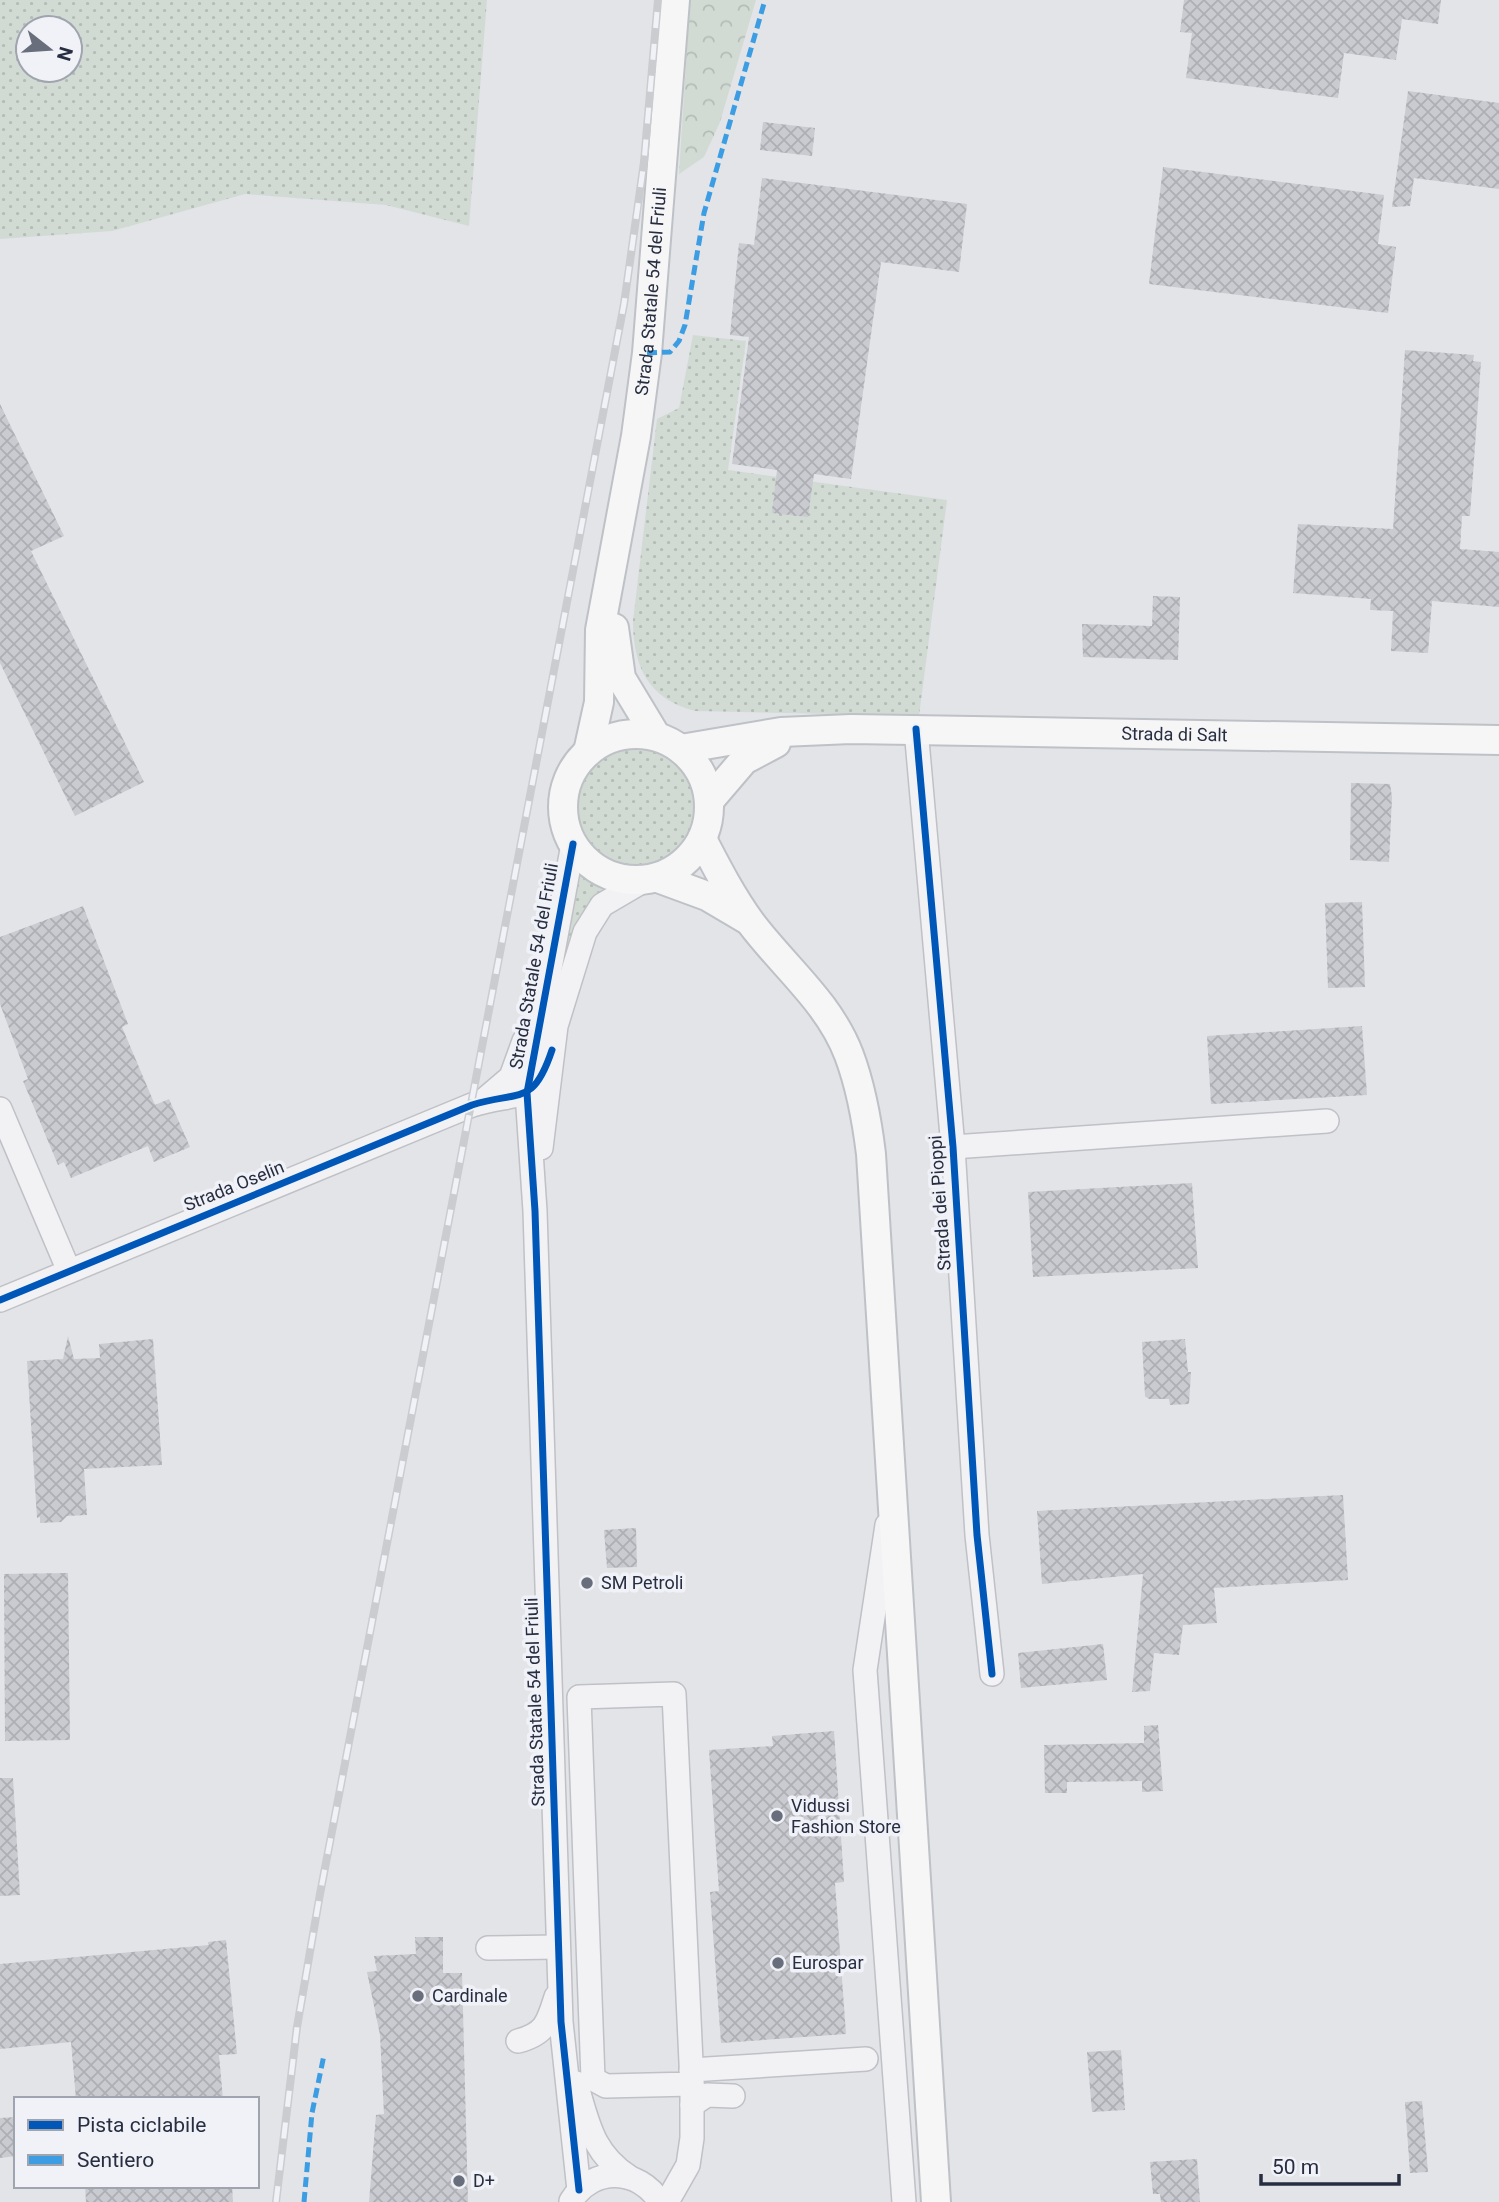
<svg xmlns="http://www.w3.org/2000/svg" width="1499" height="2202" viewBox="0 0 1499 2202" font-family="Roboto,sans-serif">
<defs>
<pattern id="grass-dots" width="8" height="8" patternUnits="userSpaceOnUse" patternTransform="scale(1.75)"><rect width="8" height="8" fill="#d1dbd3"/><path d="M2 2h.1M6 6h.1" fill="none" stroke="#b3bcb6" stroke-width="1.8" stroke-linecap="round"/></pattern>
<pattern id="forest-crowns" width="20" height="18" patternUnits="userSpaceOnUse" patternTransform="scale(1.75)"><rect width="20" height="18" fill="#d1dbd3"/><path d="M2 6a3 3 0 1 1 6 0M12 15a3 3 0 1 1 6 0" fill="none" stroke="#b3bcb6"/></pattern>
<pattern id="building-cross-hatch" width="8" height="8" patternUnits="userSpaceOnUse" patternTransform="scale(1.75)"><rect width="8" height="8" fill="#c9cbd0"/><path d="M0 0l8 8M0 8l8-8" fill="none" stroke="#adafb4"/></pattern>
</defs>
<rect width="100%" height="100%" fill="#e2e4e8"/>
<!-- grass -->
<g fill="url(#grass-dots)" fill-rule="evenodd">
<path d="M0 0H487L469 226 386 205 245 194 112 231 0 239ZM28 28H70V70H28Z"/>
<path d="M693 335 746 341 728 470 947 500 919 716 695 711C648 699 633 666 633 621L657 419 679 408Z"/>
<circle cx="637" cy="807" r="62"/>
<path d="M576 870 605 888C571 921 563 973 549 1017Z"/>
</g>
<!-- forest -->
<path fill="url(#forest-crowns)" d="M690 0H756L720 122 704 157 679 174Z"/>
<!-- building -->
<g fill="url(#building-cross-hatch)">
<path d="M1184 0H1441L1438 24 1402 19 1396 60 1344 53 1338 98 1186 78 1192 33 1180 32Z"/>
<path d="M1408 91 1499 103V189L1414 178 1410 206 1392 207Z"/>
<path d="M763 122 815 128 812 156 760 150Z"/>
<path d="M1163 167 1384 195 1378 244 1396 247 1388 313 1149 284Z"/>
<path d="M762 178 967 204 959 272 881 262 851 479 814 474 808 517 772 513 777 470 732 464 749 337 730 335 739 243 754 245Z"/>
<path d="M1405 350 1474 355 1473 361 1481 362 1470 516H1462L1460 549 1499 552V607L1432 601 1428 653 1391 651 1393 611 1370 610 1371 599 1293 593 1298 524 1393 529Z"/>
<path d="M0 404 64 536 31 551 144 782 75 816 0 663Z"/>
<path d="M1153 596 1180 597 1178 660 1083 657 1082 624 1152 626Z"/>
<path d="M1351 783 1390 784 1392 797 1389 862 1350 860Z"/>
<path d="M1362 902 1365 987 1328 988 1325 903Z"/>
<path d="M83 906 128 1024 122 1027 155 1105 169 1099 190 1147 154 1162 148 1146 71 1178 64 1162 58 1165 23 1081 28 1079 0 1004V937Z"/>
<path d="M1362 1026 1367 1095 1211 1104 1207 1036Z"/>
<path d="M1192 1183 1198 1268 1033 1277 1028 1192Z"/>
<path d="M68 1336 74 1359 100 1358 99 1344 153 1339 162 1465 84 1469 87 1515 67 1516 61 1522 40 1523V1517L37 1518 27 1361 63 1359Z"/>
<path d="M1185 1339 1188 1372H1191L1189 1404 1170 1405 1169 1399H1149L1145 1396 1142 1342Z"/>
<path d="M1343 1495 1348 1580 1214 1588 1217 1623 1183 1625 1179 1655 1154 1653 1150 1691 1132 1692 1143 1574 1042 1584 1037 1511Z"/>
<path d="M636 1528 637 1567 607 1568 604 1530Z"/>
<path d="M68 1573 70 1740 5 1741 4 1574Z"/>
<path d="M1103 1644 1107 1680 1021 1688 1018 1653Z"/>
<path d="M1158 1725 1163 1791 1142 1792V1781L1067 1782V1793H1045L1044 1745 1144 1743V1726Z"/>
<path d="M834 1731 844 1882 835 1883 846 2034 721 2043 710 1892 719 1891 709 1750 773 1746 772 1736Z"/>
<path d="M0 1778H13L20 1895 0 1896Z"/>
<path d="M415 1937H443V1973H462L468 2202H369L376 2115 384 2114 380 2035 367 1972 377 1971 374 1956 416 1954Z"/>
<path d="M226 1940 237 2054 219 2055 223 2099H76L71 2042 0 2049V1964L209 1945 208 1942Z"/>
<path d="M1121 2050 1125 2110 1092 2112 1087 2052Z"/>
<path d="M1422 2101 1428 2172 1410 2173 1405 2102Z"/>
<path d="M16 2117V2156L0 2158V2118Z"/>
<path d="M1197 2159 1200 2202H1161L1160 2194H1153L1150 2162Z"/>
<path d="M85 2186H232L233 2202H86Z"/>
</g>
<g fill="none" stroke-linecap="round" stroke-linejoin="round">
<!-- minor casing -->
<g stroke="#bfc1c6" stroke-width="26">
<g id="minor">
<path d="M916 729 953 1147 977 1535 992 1674"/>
<path d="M573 844 527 1093 535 1211 561 2022 579 2190"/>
<path d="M484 1100 511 1077 524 1041"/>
<path d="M0 1109 69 1271"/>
<path d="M953 1147 1327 1121"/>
<path d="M541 1148 556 1026 585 932 602 905 643 881"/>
<path d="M0 1300 472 1105C520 1090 533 1107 552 1050"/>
<path d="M887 1525 865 1670 904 2202"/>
<path d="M674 1694 692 2084 606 2086 593 2079 579 1697Z"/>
<path d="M488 1948 558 1947"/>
<path d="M518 2041C545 2034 548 2023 556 1997"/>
<path d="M691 2070 866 2059"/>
<path d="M576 2083C588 2123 592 2153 629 2177"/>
<path d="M692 2105 707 2095 733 2096"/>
<path d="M571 2201C593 2166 639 2168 660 2202"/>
<path d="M667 2202 688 2165 692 2138V2084"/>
</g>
</g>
<!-- major casing -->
<g stroke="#bec1c6" stroke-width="32">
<g id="major">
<path d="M614 628 621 678 656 736"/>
<circle cx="636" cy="807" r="73"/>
<path id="s1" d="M681 749 781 732 851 729 1499 740"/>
<path id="s2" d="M588 752 599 702 600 630 636 436 647 353 675 0"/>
<path d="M709 801 744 760 776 743"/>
<path d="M702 839C717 868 732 897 751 923 784 967 829 1002 849 1055 861 1087 867 1121 871 1154L936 2202"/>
<path d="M658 878 707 896 746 919"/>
</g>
</g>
<!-- minor -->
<use href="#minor" stroke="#f2f2f4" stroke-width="23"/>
<!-- major -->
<use href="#major" stroke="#f6f6f7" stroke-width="28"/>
<!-- rail casing -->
<g stroke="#cbcccf" stroke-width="8">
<path id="rail" d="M276 2202 297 2027 320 1894 624 304 644 162 658 0"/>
</g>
<!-- rail -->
<use href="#rail" stroke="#f0f2f7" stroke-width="5" stroke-dasharray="16" stroke-linecap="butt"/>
<!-- quiet -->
<g stroke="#3d9de3" stroke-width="5" stroke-dasharray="10 5" stroke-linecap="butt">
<path d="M647 353 670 352 679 341 685 325 704 213 765 0"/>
<path d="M304 2202 312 2113 324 2055"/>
</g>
<!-- cycleway casing -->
<g stroke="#f0f2f7" stroke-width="11">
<g id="cycleway">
<path d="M916 729 953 1147 977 1535 992 1674"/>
<path d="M573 844 527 1093 535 1211 561 2022 579 2190"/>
<path d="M0 1300 472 1105C520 1090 533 1107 552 1050"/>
</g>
</g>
<!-- cycleway -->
<use href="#cycleway" stroke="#0057b8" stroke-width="7"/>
</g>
<!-- markers -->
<g fill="#696e7c" stroke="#f0f2f7" stroke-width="2.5">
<circle cx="587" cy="1583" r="7"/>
<circle cx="777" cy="1816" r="7"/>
<circle cx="778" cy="1963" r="7"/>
<circle cx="418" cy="1996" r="7"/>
<circle cx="459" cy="2181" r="7"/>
</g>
<g text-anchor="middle" stroke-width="7" stroke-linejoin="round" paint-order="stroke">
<!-- street labels -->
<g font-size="18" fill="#282e42" stroke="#f0f2f7">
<text dy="6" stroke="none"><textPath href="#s2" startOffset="466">Strada Statale 54 del Friuli</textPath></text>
<text dy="6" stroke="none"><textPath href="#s1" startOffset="495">Strada di Salt</textPath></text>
<text transform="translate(534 966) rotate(-80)" y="6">Strada Statale 54 del Friuli</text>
<text transform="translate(234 1186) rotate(-22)" y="6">Strada Oselin</text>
<text transform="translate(940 1203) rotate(-94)" y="6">Strada dei Pioppi</text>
<text transform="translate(535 1702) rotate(-92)" y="6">Strada Statale 54 del Friuli</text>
</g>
<!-- poi labels -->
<g font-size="18" fill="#282e42" stroke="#f0f2f7" text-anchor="start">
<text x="601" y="1589">SM Petroli</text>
<text x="791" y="1812">Vidussi<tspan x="791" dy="21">Fashion Store</tspan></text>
<text x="792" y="1969">Eurospar</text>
<text x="432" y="2002">Cardinale</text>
<text x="473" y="2187">D+</text>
</g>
</g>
<!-- legend -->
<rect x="14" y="2097" width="245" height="91" fill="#f0f2f7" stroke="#a0a4af" stroke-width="2"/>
<rect x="28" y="2120" width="35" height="10" fill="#0057b8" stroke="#a0a4af" stroke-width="2"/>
<text x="77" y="2132" font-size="21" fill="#282e42">Pista ciclabile</text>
<rect x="28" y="2155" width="35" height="10" fill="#3d9de3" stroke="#a0a4af" stroke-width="2"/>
<text x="77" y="2167" font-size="21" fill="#282e42">Sentiero</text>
<!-- north arrow -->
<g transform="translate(49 49) rotate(107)"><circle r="33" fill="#f0f2f7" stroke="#a0a4af" stroke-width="2"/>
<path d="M0-5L12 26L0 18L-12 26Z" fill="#696e7c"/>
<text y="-10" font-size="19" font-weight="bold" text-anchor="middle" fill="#282e42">N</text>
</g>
<!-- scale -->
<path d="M1261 2174v10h138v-10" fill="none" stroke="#282e42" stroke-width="3.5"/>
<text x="1272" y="2174" font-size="21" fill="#282e42" stroke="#f0f2f7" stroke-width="5" paint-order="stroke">50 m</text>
</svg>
